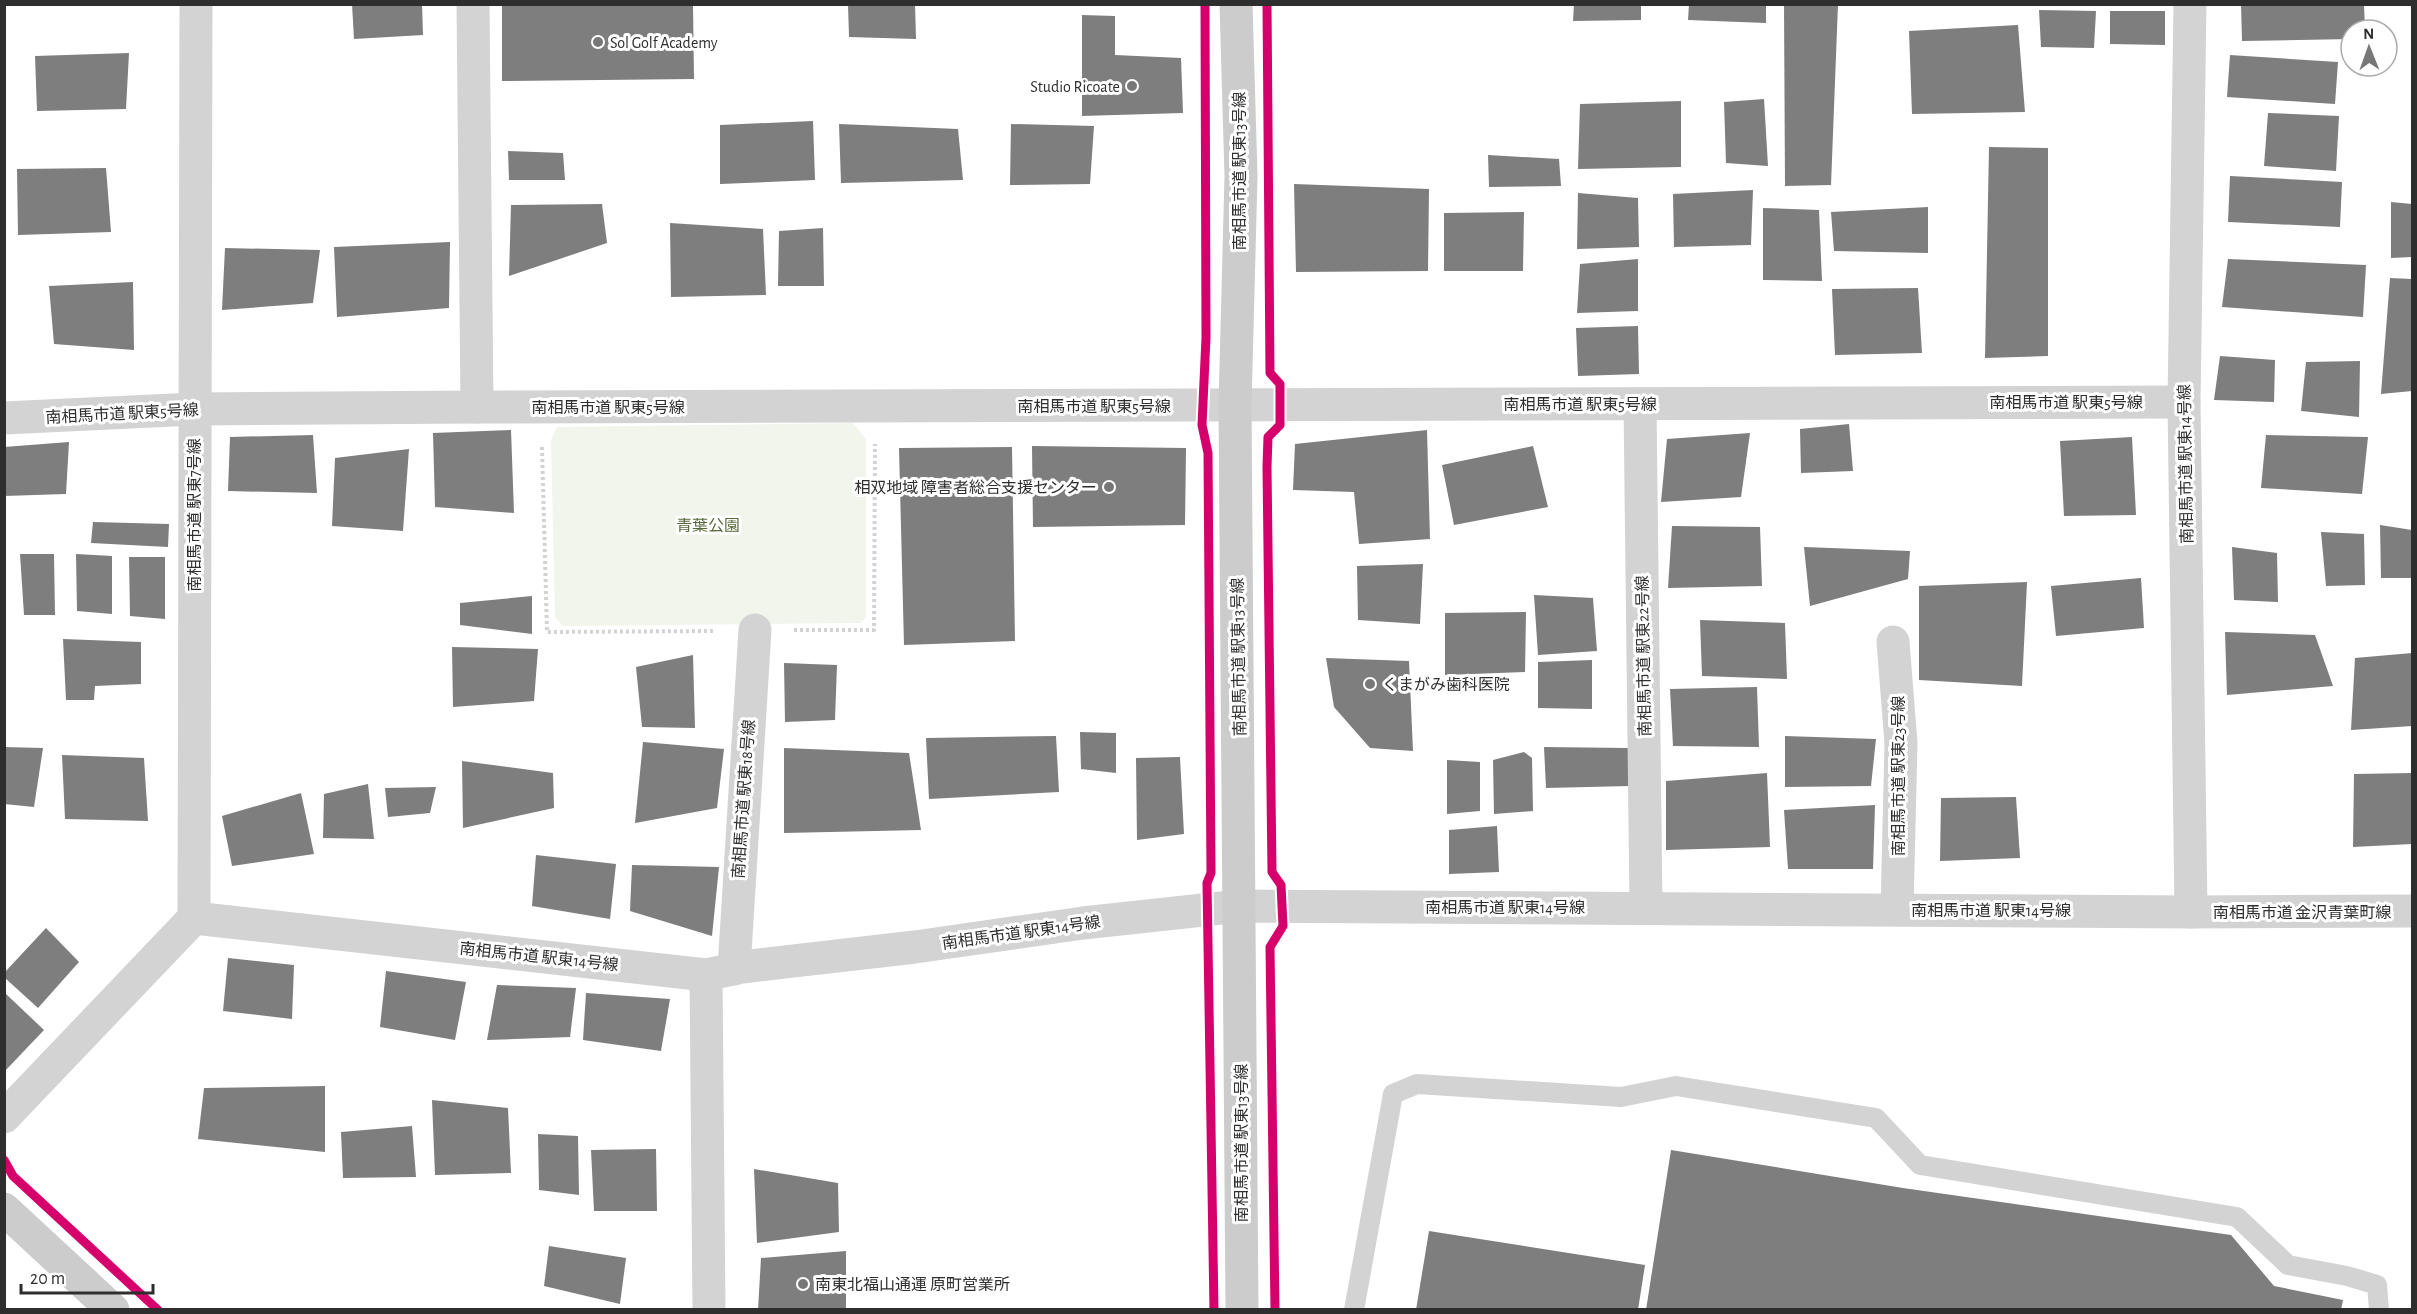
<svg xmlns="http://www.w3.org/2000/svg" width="2417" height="1314" viewBox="0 0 2417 1314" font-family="'Alegreya Sans','Noto Sans JP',sans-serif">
<rect width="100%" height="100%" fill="#fff"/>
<!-- green -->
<path fill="#f2f5ec" d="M853 423 866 439V617L861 623 563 626 555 617 551 440 557 427Z"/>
<!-- building -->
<g fill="#7e7e7e">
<path d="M352 4H422L423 35 354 39Z"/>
<path d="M693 4 694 79 502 81V5Z"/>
<path d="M848 4H915L916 39 849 37Z"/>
<path d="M1574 4H1641V20L1573 21Z"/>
<path d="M1689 4H1766V23L1688 20Z"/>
<path d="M1784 4H1838L1831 185 1785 186Z"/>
<path d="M2241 4H2364L2365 30H2351V39L2242 41Z"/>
<path d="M2039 10 2096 11 2094 48 2041 47Z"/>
<path d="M2110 11H2165V45L2110 44Z"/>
<path d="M1082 15 1115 16V55L1181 58 1183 113 1082 116Z"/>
<path d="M2018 25 2025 112 1912 114 1909 31Z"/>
<path d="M129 53 126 109 37 111 35 56Z"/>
<path d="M2230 55 2338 62 2335 104 2227 97Z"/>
<path d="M1764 99 1768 166 1726 163 1724 102Z"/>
<path d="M1681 101V167L1578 169 1580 104Z"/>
<path d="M2268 113 2339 116 2336 171 2264 166Z"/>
<path d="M813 121 815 180 720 184V125Z"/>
<path d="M839 124 958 129 963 180 841 183Z"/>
<path d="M1011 124 1094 126 1090 184 1010 185Z"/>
<path d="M1989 147 2048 148V356L1985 358Z"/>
<path d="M508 151 563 153 565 180H509Z"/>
<path d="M1488 155 1559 159 1561 186 1489 187Z"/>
<path d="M106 168 111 232 18 235 17 169Z"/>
<path d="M2230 176 2342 182 2340 227 2228 222Z"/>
<path d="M1294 184 1429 189 1428 271 1296 272Z"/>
<path d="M1753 190 1751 245 1674 247 1673 194Z"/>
<path d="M1578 193 1638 198 1639 247 1577 249Z"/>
<path d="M2391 202 2412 204V257L2391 258Z"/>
<path d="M602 204 607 243 509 276 511 205Z"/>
<path d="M1928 207V253L1834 251 1831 212Z"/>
<path d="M1763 208 1819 210 1822 281 1763 280Z"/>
<path d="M1524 212 1523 271H1444V213Z"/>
<path d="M670 223 763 229 766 295 671 297Z"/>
<path d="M823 228 824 286H778L779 231Z"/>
<path d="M450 242 449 308 337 317 334 247Z"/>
<path d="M225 248 320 250 313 303 222 310Z"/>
<path d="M1638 259V311L1577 313 1580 264Z"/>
<path d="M2228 259 2366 265 2363 317 2222 307Z"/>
<path d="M2390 278 2412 279V391L2381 394Z"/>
<path d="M133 282 134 350 54 344 49 286Z"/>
<path d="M1918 288 1922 353 1835 355 1832 289Z"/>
<path d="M1638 326 1639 374 1578 376 1576 328Z"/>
<path d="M2220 356 2275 360 2274 402 2214 400Z"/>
<path d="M2360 361 2359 417 2301 411 2306 362Z"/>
<path d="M1849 424 1853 471 1801 473 1800 429Z"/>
<path d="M511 430 514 513 435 507 433 433Z"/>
<path d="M1427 430 1430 539 1359 544 1354 492 1293 490 1295 444Z"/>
<path d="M1750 433 1741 497 1661 502 1667 439Z"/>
<path d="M313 435 317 493 228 491 230 437Z"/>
<path d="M2266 435 2368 437 2362 494 2261 488Z"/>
<path d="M2132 437 2136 515 2064 516 2060 441Z"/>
<path d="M69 442 66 494 4 496V447Z"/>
<path d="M1032 446 1186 448 1185 525 1033 527Z"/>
<path d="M1533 446 1548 507 1454 525 1442 465Z"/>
<path d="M1012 447 1015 641 904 645 899 448Z"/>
<path d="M409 449 403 531 332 526 335 458Z"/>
<path d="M93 522 169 524 168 547 91 543Z"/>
<path d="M2380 525 2412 530V578H2381Z"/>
<path d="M1672 526 1760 527 1762 586 1668 588Z"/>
<path d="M2321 532 2364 534 2365 585 2326 586Z"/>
<path d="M1804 547 1910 551 1908 579 1810 606Z"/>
<path d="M2232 547 2277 553 2278 602 2234 600Z"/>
<path d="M20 554H54L55 615H24Z"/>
<path d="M76 554 112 556V614L77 611Z"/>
<path d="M129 557H165V619L130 616Z"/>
<path d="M1423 564 1420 624 1358 620 1357 566Z"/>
<path d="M2141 578 2144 628 2056 636 2051 586Z"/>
<path d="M2027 582 2022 686 1919 680V586Z"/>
<path d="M1534 595 1593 598 1597 651 1538 655Z"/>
<path d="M532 596V634L460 625V603Z"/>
<path d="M1526 612 1525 672 1445 675V613Z"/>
<path d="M1700 620 1785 623 1787 679 1702 676Z"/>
<path d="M2225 632 2315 635 2333 686 2227 695Z"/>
<path d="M63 639 141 642V684L95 686 94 700H66Z"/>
<path d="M452 647 538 649 534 701 453 707Z"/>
<path d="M2412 653V726L2351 730 2355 658Z"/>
<path d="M693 655 695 728 642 727 636 667Z"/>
<path d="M1326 658 1409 661 1413 751 1370 748 1334 707Z"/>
<path d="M1592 660V709L1538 708V662Z"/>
<path d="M784 663 837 665 835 720 785 722Z"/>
<path d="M1757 687 1759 747 1673 746 1670 689Z"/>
<path d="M1080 732 1116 733V773L1081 769Z"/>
<path d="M1056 736 1059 792 929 799 926 738Z"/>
<path d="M1785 736 1876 739 1871 786 1785 787Z"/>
<path d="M643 742 724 749 717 808 635 823Z"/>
<path d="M4 747 43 748 34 807 4 804Z"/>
<path d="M1544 747 1628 748 1630 786 1546 788Z"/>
<path d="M784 748 909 753 921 830 784 833Z"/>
<path d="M1524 752 1532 758 1533 811 1494 814 1493 760Z"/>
<path d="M62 755 144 758 148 821 65 819Z"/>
<path d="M1180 757 1184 834 1137 840 1136 758Z"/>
<path d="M1447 760 1480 762V811L1447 814Z"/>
<path d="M462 761 553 773 554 808 463 828Z"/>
<path d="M1767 773 1770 847 1666 850V781Z"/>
<path d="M2412 773V844L2353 847 2354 774Z"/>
<path d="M368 784 374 839 323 838 324 794Z"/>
<path d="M436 787 430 813 388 817 385 788Z"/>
<path d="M301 793 314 854 232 866 222 816Z"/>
<path d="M2016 797 2020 858 1940 861 1941 798Z"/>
<path d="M1875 805 1873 869H1788L1784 810Z"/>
<path d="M1497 826 1499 872 1449 874V830Z"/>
<path d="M536 855 616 864 610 919 532 906Z"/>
<path d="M632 865 719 867 712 936 630 911Z"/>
<path d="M46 928 79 962 38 1008 5 978V972Z"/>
<path d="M228 958 294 965 292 1019 223 1011Z"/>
<path d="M386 971 466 982 455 1040 380 1027Z"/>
<path d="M497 985 576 988 570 1037 487 1040Z"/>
<path d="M5 993 44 1030 5 1071Z"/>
<path d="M586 993 670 999 661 1051 583 1040Z"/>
<path d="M325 1086V1152L198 1139 204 1088Z"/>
<path d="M432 1100 508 1108 511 1173 435 1175Z"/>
<path d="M412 1126 416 1177 343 1178 341 1132Z"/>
<path d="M538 1134 578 1136 579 1195 539 1190Z"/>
<path d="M656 1149 657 1211H594L591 1150Z"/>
<path d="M1671 1150 1903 1188 2231 1235 2274 1286 2343 1300 2341 1310H1646Z"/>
<path d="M754 1169 838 1183 839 1232 757 1243Z"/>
<path d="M1429 1231 1645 1265 1638 1310H1416Z"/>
<path d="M549 1246 626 1258 620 1304 544 1286Z"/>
<path d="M846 1251V1310H758L761 1258Z"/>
</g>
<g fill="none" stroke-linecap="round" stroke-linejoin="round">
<!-- path -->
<g stroke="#d3d3d3" stroke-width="4" stroke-dasharray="3 3" stroke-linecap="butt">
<path d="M542 447 547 632 714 631"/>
<path d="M794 630H874L875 444"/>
</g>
<!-- lane -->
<path stroke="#d3d3d3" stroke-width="20" d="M1354 1310 1393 1094 1417 1084 1621 1097 1676 1086 1876 1118 1920 1165 2237 1217 2288 1265 2347 1276 2377 1285 2379 1310"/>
<!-- street -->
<g stroke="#d3d3d3" stroke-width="33">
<path d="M473 4 477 407"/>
<path d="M2190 4 2184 402 2191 912"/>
<path d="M1640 404 1646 908"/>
<path d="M4 418 194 409 477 407 2184 402"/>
<path d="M1893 642 1901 743 1897 910"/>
<path d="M194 918 196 4"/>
<path d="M734 969 755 630"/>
<path d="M706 975 709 1310"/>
<path d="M4 1117 194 918 706 975 742 967 915 947 1083 923 1240 906 2191 912 2412 911"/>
</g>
<!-- secondary -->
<g stroke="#ccc" stroke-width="33">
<path d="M1236 4 1241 176 1235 405 1242 1310"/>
<path d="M4 1209 113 1310"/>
</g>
<!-- cycleway casing -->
<g stroke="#fff" stroke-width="13">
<g id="cycleway">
<path d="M1205 4 1206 338 1202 425 1208 453 1211 873 1207 883 1214 1310"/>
<path d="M1267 4 1270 373 1280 384V425L1268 437 1267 467 1272 872 1281 885 1283 926 1270 947 1275 1310"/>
<path d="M4 1160 13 1176 158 1310"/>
</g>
</g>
<!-- cycleway -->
<use href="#cycleway" stroke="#d6006c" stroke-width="9"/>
</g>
<!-- markers -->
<g fill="#777" stroke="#fff" stroke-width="2">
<circle cx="598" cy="42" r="6"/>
<circle cx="1132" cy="86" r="6"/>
<circle cx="1109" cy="487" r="6"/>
<circle cx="1370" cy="684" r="6"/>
<circle cx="803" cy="1284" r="6"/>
</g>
<g text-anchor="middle" stroke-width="6" stroke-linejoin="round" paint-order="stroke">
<!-- poi labels -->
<g font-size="16" fill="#2e2e2e" stroke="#fff" text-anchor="start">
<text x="610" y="48">Sol Golf Academy</text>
<text x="1120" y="92" text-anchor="end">Studio Ricoate</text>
<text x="1097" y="493" text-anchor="end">相双地域 障害者総合支援センター</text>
<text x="1382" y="690">くまがみ歯科医院</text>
<text x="815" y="1290">南東北福山通運 原町営業所</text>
</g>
<!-- street labels -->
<g font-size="16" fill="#2e2e2e" stroke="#fff">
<text transform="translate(1239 171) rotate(-90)" y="6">南相馬市道 駅東13号線</text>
<text x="2066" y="408">南相馬市道 駅東5号線</text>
<text x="1580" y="410">南相馬市道 駅東5号線</text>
<text x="1094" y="412">南相馬市道 駅東5号線</text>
<text x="608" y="413">南相馬市道 駅東5号線</text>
<text transform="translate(122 413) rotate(-3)" y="6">南相馬市道 駅東5号線</text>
<text transform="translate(2185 464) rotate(-91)" y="6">南相馬市道 駅東14号線</text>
<text transform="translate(194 515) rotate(-90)" y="6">南相馬市道 駅東7号線</text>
<text transform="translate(1643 656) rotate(-91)" y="6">南相馬市道 駅東22号線</text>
<text transform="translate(1238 657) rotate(-91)" y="6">南相馬市道 駅東13号線</text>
<text transform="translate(1898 776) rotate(-90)" y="6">南相馬市道 駅東23号線</text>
<text transform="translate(743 799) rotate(-86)" y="6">南相馬市道 駅東18号線</text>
<text x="1505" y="913">南相馬市道 駅東14号線</text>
<text x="1991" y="916">南相馬市道 駅東14号線</text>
<text x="2302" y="918">南相馬市道 金沢青葉町線</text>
<text transform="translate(1021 932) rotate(-8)" y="6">南相馬市道 駅東14号線</text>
<text transform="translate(539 956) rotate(6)" y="6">南相馬市道 駅東14号線</text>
<text transform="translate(1241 1143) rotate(-90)" y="6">南相馬市道 駅東13号線</text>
</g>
<!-- park labels -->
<g font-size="16" fill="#586a3c" stroke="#fff">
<text x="708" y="531">青葉公園</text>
</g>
</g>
<!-- border -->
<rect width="2417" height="1314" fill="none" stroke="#2e2e2e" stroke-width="12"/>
<!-- north arrow -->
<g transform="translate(2369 48) rotate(359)"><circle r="28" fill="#ffffff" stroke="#ababab" stroke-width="1.5"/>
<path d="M0-4.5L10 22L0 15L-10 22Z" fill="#777777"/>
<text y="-9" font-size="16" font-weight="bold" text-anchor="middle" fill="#2e2e2e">N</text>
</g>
<!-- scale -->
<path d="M21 1284v9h132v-9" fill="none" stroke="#2e2e2e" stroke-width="3"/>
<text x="30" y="1284" font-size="18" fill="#2e2e2e" stroke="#ffffff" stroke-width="4.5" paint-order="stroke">20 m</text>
</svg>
